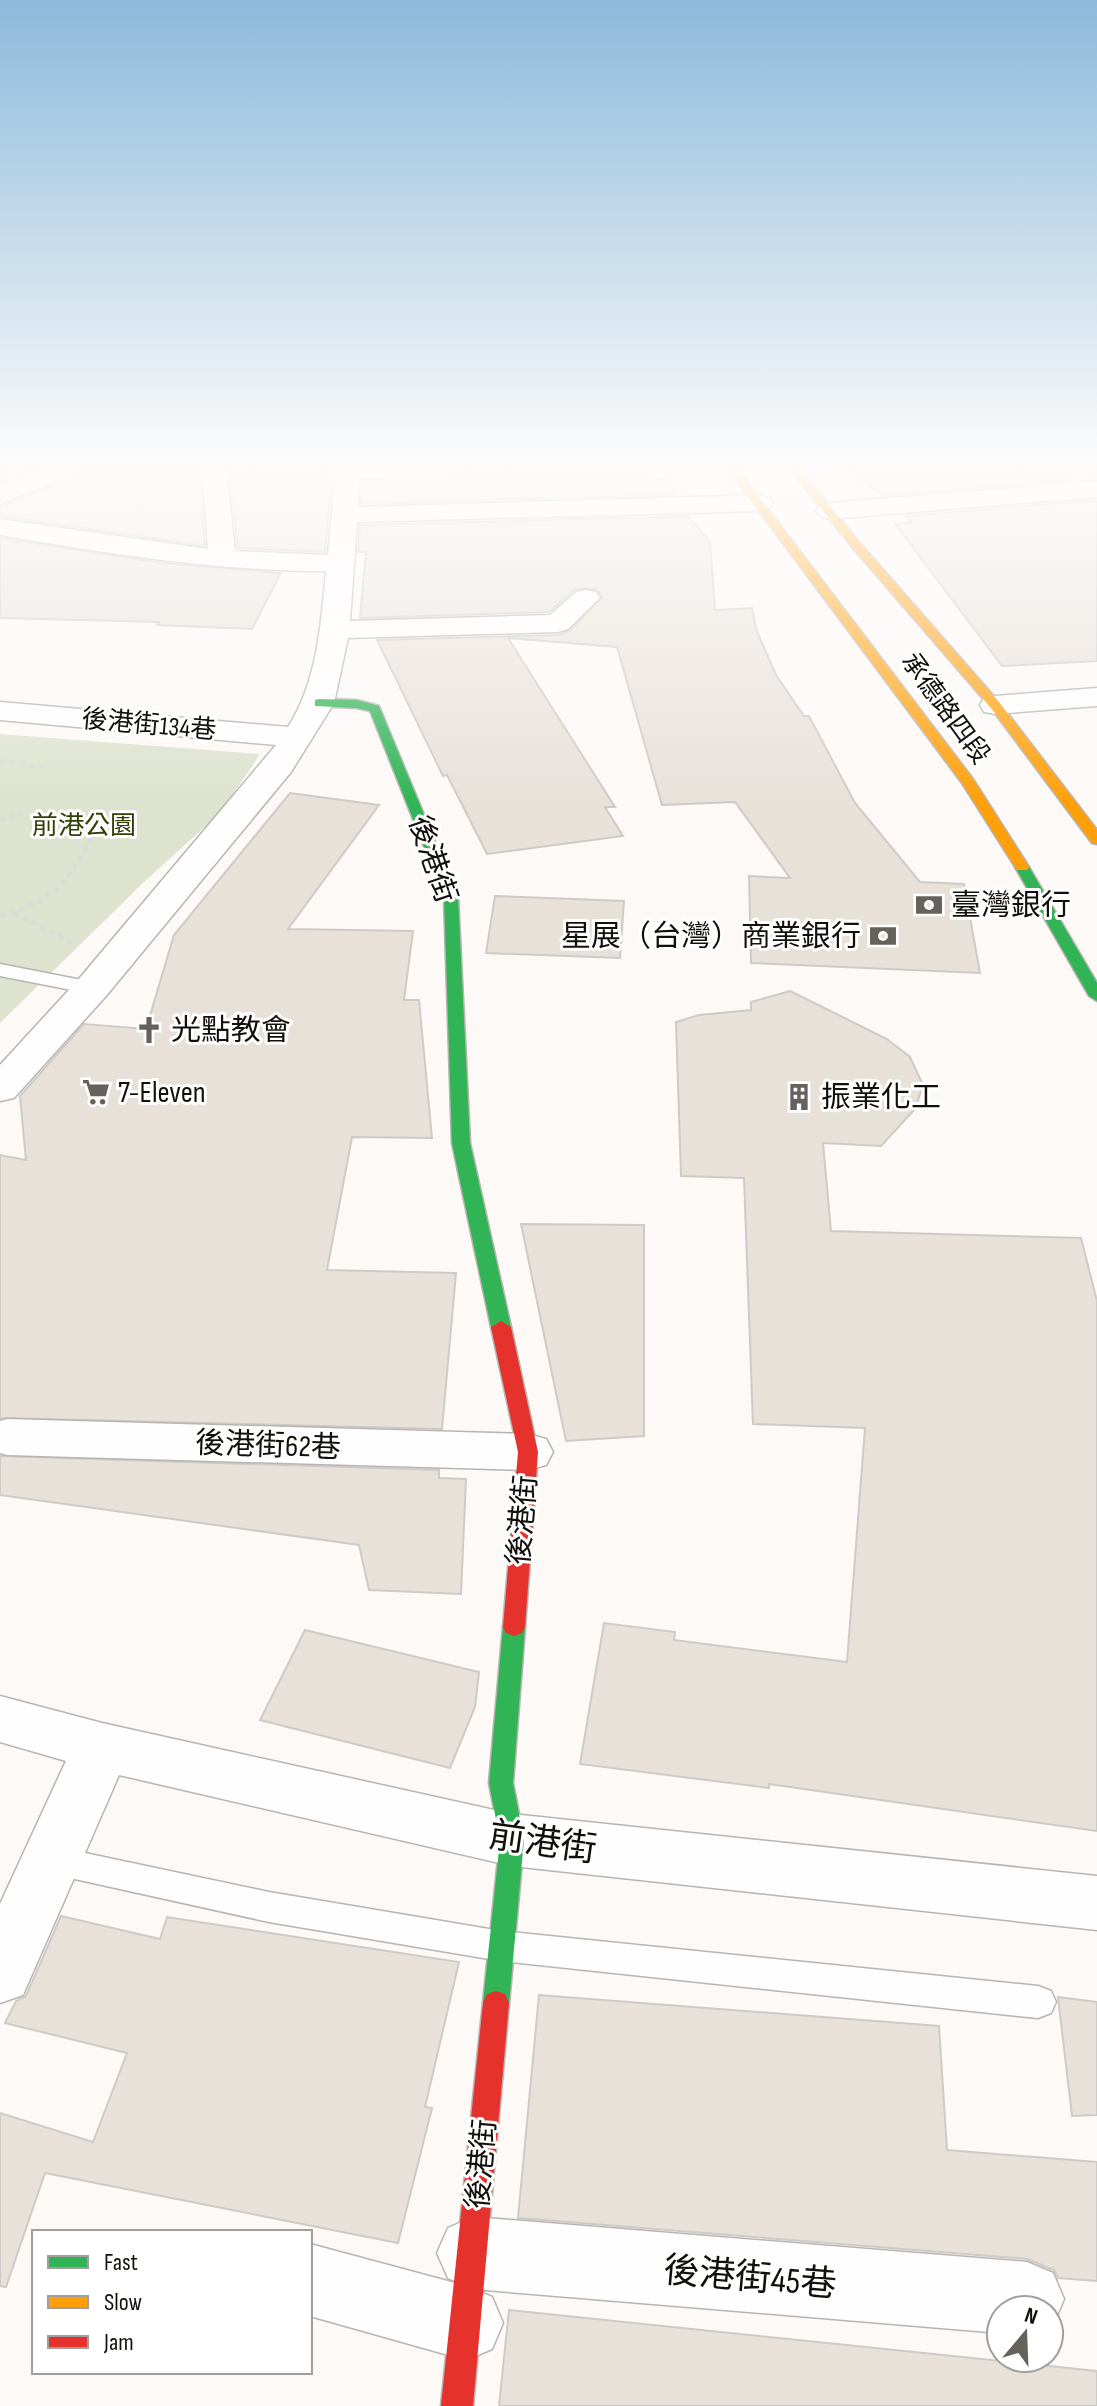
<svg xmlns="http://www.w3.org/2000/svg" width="1097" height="2406" viewBox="0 0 1097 2406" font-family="'Sofia Sans Condensed','Noto Sans TC',sans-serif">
<rect width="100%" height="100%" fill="#fcf9f7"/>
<!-- green -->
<path fill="#dde3ce" d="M0 734 260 754 221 812 145 881 0 1023Z"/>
<!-- building -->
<g fill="#e8e1da" stroke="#cecac8" stroke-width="2">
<path d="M0 467H43L0 484Z"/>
<path d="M86 467 199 468 205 546 0 516V507L81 475Z"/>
<path d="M229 467H327L326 476H332L325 552 238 548Z"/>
<path d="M471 467H640L645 480 667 479 676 495 361 504 362 482 456 477 466 475Z"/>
<path d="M848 467H1097V478L882 496Z"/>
<path d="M1097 500V661L1002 666 895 524 912 522 905 516Z"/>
<path d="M688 516 710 542 715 610 752 608 756 629 776 675 804 716H809L855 803 920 882 964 884 980 973 751 963 749 876 790 878 735 802 662 805 617 647 508 638 615 807H605L623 836 487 854 447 775 443 776 377 640 559 635 570 631 602 596 597 589H575L549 612 360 618 366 552H358L360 525Z"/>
<path d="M0 538 162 563 281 573 252 629 157 625 159 622 0 618Z"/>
<path d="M290 793 379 805 288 929 413 931 404 1000H419L432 1138 352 1137 327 1270 456 1273 442 1429 0 1418V1155L26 1160 20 1096 84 1024 146 1029 174 935Z"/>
<path d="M495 896 624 901 620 958 486 953Z"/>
<path d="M790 991 887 1039 910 1057 923 1085 915 1109 881 1146 823 1143 831 1231 1081 1238 1097 1301V1831L769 1784V1788L580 1764 604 1623 675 1632 674 1640 847 1662 865 1428 753 1424 744 1178 681 1176 676 1022 699 1015 751 1010V1002Z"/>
<path d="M521 1224 644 1225V1436L566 1441Z"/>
<path d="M0 1456 439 1470V1478L466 1479 461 1594 369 1590 359 1545 0 1495Z"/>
<path d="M305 1630 479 1672 475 1707 450 1768 260 1720Z"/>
<path d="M61 1916 160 1939 167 1917 459 1962 425 2107 432 2108 398 2243 45 2173 6 2287 0 2286V2113L93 2142 127 2053 5 2023 16 2001 26 1996Z"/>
<path d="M539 1995 939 2026 947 2150 1097 2162V2281L1058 2278 1054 2270 1027 2259 518 2218Z"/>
<path d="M1058 1997 1097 2002V2115L1072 2116Z"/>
<path d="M509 2310 1097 2371V2406H499Z"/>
</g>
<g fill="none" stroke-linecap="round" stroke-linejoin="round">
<!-- lane casing -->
<g stroke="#b7b4b1" stroke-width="3">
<g id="lane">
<path d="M0 964 92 982 102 988 92 994 0 976Z"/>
<path d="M52 1846 269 1892 501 1931 1038 1986 1051 1991 1056 2002 1051 2013 1038 2018 501 1961 269 1922 52 1874 40 1870 35 1860 40 1850Z"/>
</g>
</g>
<!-- street casing -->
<g stroke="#b7b4b1" stroke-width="3">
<g id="street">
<path d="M50 467H83L80 472 0 504V487Z"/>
<path d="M202 467H226L235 551 328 555 336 467H468L465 472 456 474 359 479 358 507 760 495 769 498 773 503 769 508 760 511 357 522 350 621 550 615 576 592 586 590 596 592 600 598 568 629 558 632 348 638 334 703 291 772 106 996 14 1098 0 1101V1065L78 980 276 745 0 720V702L288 727C317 682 321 625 326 571 216 571 108 554 0 535V519L208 549Z"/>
<path d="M1097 481V497L829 519 820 516 816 511 820 506 829 503Z"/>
<path d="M1097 688V706L995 714 984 712 980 705 984 698 995 696Z"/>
<path d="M7 1419 528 1434 546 1439 553 1452 546 1465 528 1470 7 1455 0 1453V1421Z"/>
<path d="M0 1696 102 1723 512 1814 1097 1876V1930L512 1866 119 1775 23 1995 0 2003V1904L66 1761 0 1742Z"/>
<path d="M473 2217 1027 2262 1053 2273 1064 2299 1053 2325 1049 2326V2310H1001V2333L473 2289 448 2278 437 2253 448 2228Z"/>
<path d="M310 2244 466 2286 492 2297 503 2323 492 2349 466 2360 310 2316Z"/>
</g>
</g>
<!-- fast casing -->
<g stroke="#b7b4b1" stroke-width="3">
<g id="fast">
<path d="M319 699 357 700 379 706 458 897 470 1143 511 1327 508 1332H494L491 1327 452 1143 444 897 370 711 356 708 315 706V700Z"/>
<path d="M1022 863 1029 867 1097 983V1001L1089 996 1015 867Z"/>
<path d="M514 1618 522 1621 525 1627 513 1783 524 1840 509 2003 505 2012 496 2015 487 2012 483 2003 500 1840 489 1783 503 1627 506 1621Z"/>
</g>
</g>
<!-- slow casing -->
<g stroke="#b7b4b1" stroke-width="3">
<g id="slow">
<path d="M726 467H736L973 779 1029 867 1027 870H1017L962 783Z"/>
<path d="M788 467H798L860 543 999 702 1097 830V844L1092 843 991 708 852 547Z"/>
</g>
</g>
<!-- jam casing -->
<g stroke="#b7b4b1" stroke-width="3">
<g id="jam">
<path d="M501 1321 511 1327 538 1452 525 1627 522 1633 514 1636 506 1633 503 1627 518 1452 491 1327Z"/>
<path d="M496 1991 505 1994 509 2003 473 2406H441L483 2003 487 1994Z"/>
</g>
</g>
<!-- path-far1 -->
<path stroke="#dbdad9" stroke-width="3" stroke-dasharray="4 4" stroke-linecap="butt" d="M132 467 140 517"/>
<!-- path -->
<g stroke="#dbdad9" stroke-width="4" stroke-dasharray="5 5" stroke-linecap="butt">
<path d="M0 761 45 768"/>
<path d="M0 820 22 813"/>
<path d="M14 913 76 945"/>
<path d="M0 916C60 898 69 881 96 829"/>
</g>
<!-- lane -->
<use href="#lane" fill="#fffefe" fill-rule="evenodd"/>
<!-- street -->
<use href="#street" fill="#fffefe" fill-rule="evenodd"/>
<!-- fast -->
<use href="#fast" fill="#30b455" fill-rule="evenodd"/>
<!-- slow -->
<use href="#slow" fill="#ff9f0a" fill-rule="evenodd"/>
<!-- jam -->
<use href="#jam" fill="#e5322d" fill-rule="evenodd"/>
</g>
<!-- sky -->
<linearGradient id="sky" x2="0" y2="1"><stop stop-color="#8cbadb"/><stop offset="0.58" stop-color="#fefcfb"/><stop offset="1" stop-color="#fefcfb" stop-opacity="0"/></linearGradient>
<rect width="1097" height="804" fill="url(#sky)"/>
<!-- icons -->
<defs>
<g id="bank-bare" transform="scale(2.16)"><path d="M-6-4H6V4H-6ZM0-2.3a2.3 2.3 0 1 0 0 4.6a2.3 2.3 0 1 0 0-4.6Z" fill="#65625e" stroke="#fff" stroke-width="2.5" paint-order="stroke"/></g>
<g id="church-bare" transform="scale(2.16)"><path d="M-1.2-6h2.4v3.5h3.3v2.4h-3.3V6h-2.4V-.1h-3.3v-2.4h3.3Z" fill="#65625e" stroke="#fff" stroke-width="2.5" paint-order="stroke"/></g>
<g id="supermarket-bare" transform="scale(2.16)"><path d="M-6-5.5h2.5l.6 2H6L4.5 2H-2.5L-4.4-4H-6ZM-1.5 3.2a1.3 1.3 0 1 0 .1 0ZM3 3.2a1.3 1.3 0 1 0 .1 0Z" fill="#65625e" stroke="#fff" stroke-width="2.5" paint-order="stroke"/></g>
<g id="building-bare" transform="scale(2.16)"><path d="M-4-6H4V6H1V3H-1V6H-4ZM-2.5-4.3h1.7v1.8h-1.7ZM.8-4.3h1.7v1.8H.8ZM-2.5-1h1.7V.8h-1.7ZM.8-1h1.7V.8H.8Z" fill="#65625e" stroke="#fff" stroke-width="2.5" paint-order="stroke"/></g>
</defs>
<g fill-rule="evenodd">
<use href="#bank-bare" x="929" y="905"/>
<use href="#bank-bare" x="883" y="936"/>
<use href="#church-bare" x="149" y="1030"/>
<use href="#supermarket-bare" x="96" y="1092"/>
<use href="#building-bare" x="799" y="1097"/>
</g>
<g text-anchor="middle" stroke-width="6" stroke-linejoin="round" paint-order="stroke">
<!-- far-street labels -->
<g font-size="26" fill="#13100c" stroke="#fff">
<text transform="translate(946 708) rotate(54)" y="9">承德路四段</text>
<text transform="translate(149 724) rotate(5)" y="9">後港街134巷</text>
</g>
<!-- far-park labels -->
<g font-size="26" fill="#314004" stroke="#fff">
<text x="84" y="834">前港公園</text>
</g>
<!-- street labels -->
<g font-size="30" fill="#13100c" stroke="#fff">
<text transform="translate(433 859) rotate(71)" y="10">後港街</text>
<text transform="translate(268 1445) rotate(2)" y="10">後港街62巷</text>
<text transform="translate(522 1520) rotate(-85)" y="10">後港街</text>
<text transform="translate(481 2164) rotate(-85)" y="10">後港街</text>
</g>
<!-- poi labels -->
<g font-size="30" fill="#13100c" stroke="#fff" text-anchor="start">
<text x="951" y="915">臺灣銀行</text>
<text x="861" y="946" text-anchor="end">星展（台灣）商業銀行</text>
<text x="171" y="1040">光點教會</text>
<text x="118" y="1102">7-Eleven</text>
<text x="821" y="1107">振業化工</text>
</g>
<!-- near-street labels -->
<g font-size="36" fill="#13100c" stroke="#fff">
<text transform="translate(543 1841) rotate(8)" y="13">前港街</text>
<text transform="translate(750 2276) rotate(5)" y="13">後港街45巷</text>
</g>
</g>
<!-- legend -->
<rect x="32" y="2230" width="280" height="144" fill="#ffffff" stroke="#a19f9e" stroke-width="2"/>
<rect x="48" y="2256" width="40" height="12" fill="#30b455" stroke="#a19f9e" stroke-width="2"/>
<text x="104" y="2270" font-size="24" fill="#13100c">Fast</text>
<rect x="48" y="2296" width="40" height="12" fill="#ff9f0a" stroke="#a19f9e" stroke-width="2"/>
<text x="104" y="2310" font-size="24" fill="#13100c">Slow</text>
<rect x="48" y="2336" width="40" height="12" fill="#e5322d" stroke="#a19f9e" stroke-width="2"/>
<text x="104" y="2350" font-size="24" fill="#13100c">Jam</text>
<!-- north arrow -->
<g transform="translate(1025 2334) rotate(19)"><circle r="38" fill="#ffffff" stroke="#a19f9e" stroke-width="2"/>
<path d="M0-6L14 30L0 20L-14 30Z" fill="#65625e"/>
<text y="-12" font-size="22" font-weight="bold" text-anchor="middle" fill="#13100c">N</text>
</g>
</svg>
